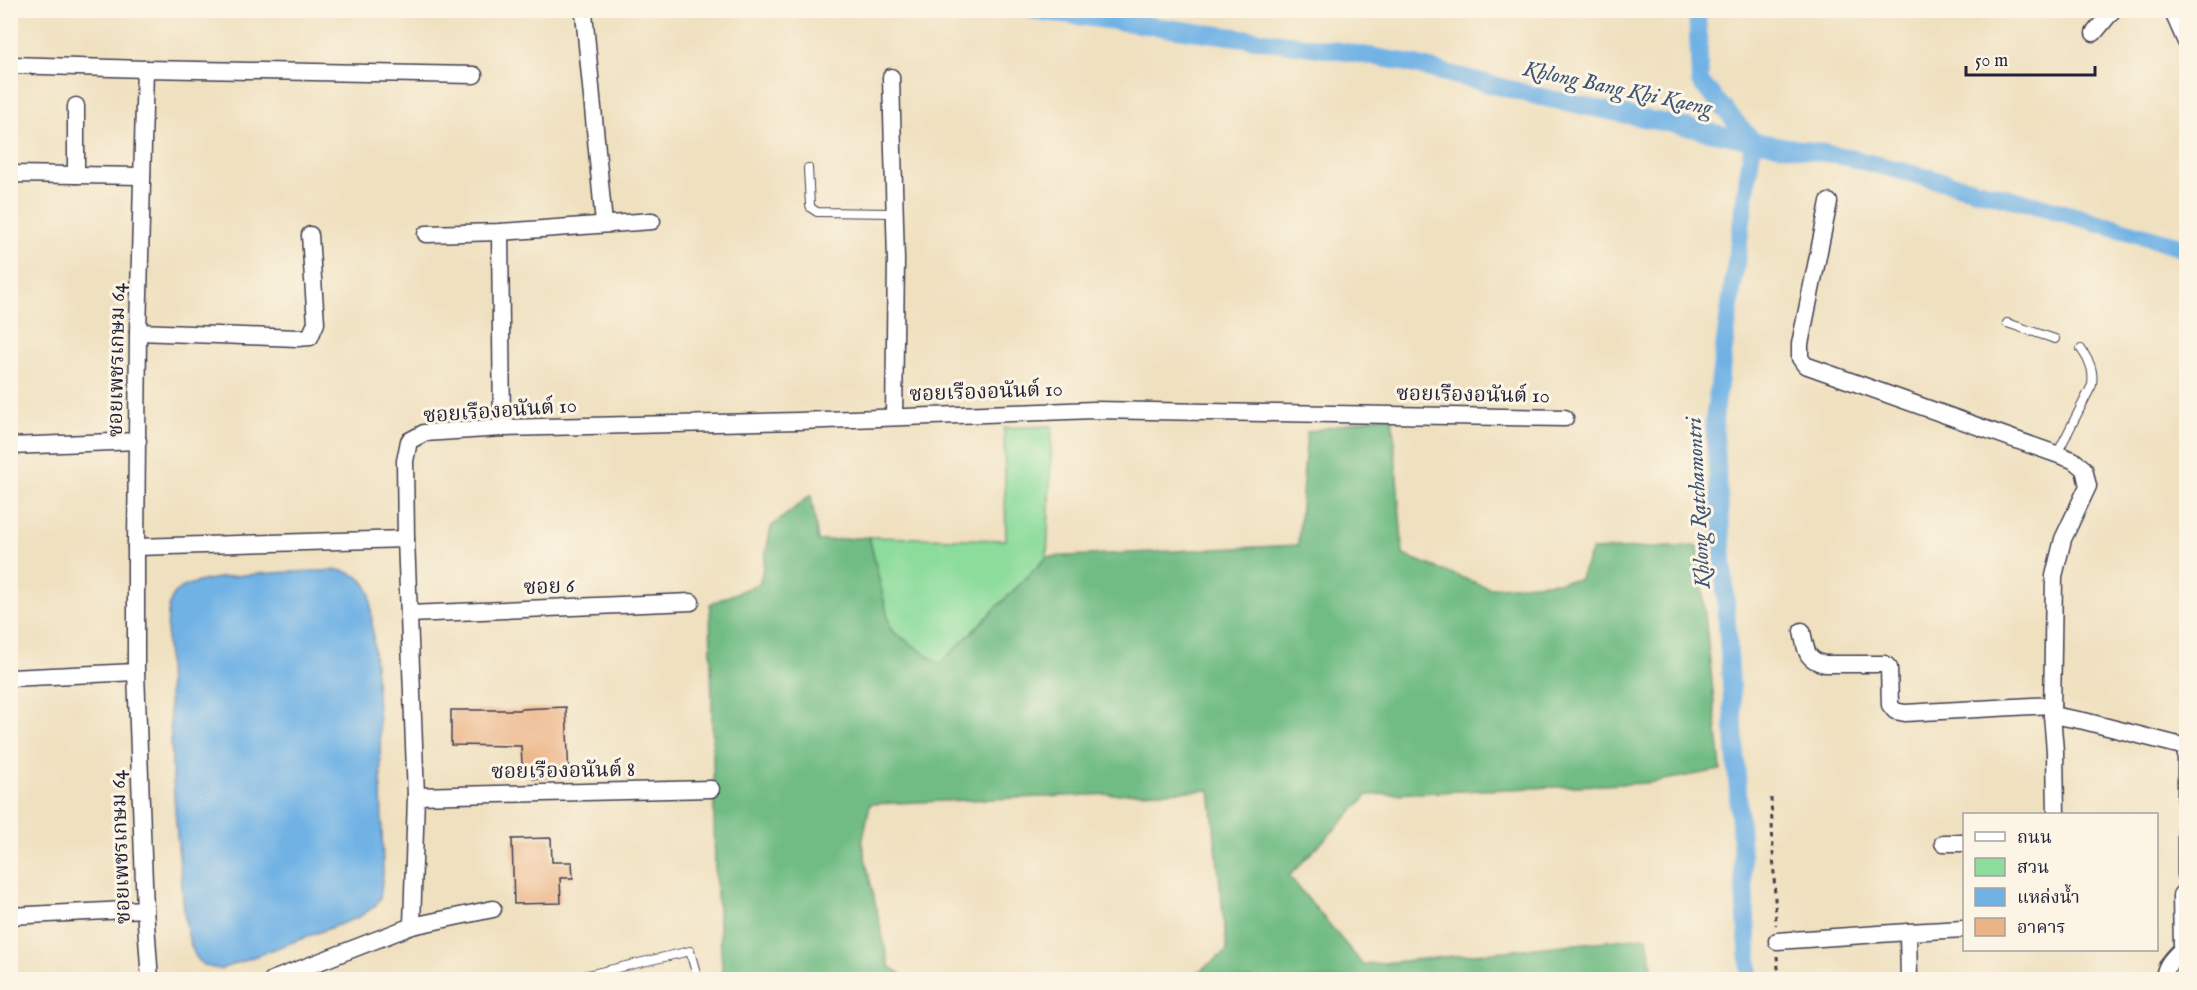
<svg xmlns="http://www.w3.org/2000/svg" width="2197" height="990" viewBox="0 0 2197 990" font-family="'IM FELL English','Noto Serif Thai',serif">
<rect width="100%" height="100%" fill="#fcf5e5"/>
<filter id="ink" filterUnits="userSpaceOnUse"><feTurbulence type="fractalNoise" baseFrequency=".0167" numOctaves="2"/><feDisplacementMap in="SourceGraphic" scale="12" xChannelSelector="R" yChannelSelector="G"/><feConvolveMatrix kernelMatrix="1 2 1 2 8 2 1 2 1" color-interpolation-filters="sRGB"/></filter>
<filter id="wash" filterUnits="userSpaceOnUse"><feTurbulence type="fractalNoise" baseFrequency=".008" numOctaves="4" result="noise"/><feDisplacementMap in="SourceGraphic" scale="24" xChannelSelector="R" yChannelSelector="G"/><feGaussianBlur stdDeviation="1.35" result="paint"/><feColorMatrix in="noise" values="0 0 0 0 0 0 0 0 0 0 0 0 0 0 0 0 0 1.4 0 .05"/><feComposite in="paint" operator="in"/></filter>
<g filter="url(#wash)">
<rect width="100%" height="100%" fill="#efe0bf"/>
<!-- green -->
<path fill="#8cdc9c" stroke="#577f6c" stroke-width="1.5" d="M1052 426 1047 557 940 664 891 630 869 537 1006 540 1004 428Z"/>
<!-- forest -->
<path fill="#71bc84" stroke="#4a6f60" stroke-width="1.5" d="M1392 414 1403 555 1489 588 1579 580 1592 550 1698 546 1721 770 1647 783 1368 795 1289 876 1363 965 1647 937 1654 979H1188L1227 951 1210 790 870 804 862 844 889 966 908 979H723L715 867 710 604 760 583 771 527 811 495 818 541 869 537 891 630 940 664 1047 557 1298 545 1307 432Z"/>
<!-- water -->
<path fill="#71b2e5" stroke="#4a6a90" stroke-width="1.5" d="M338 570C355 573 363 577 370 593L380 738 383 874 380 898 375 906 359 917 221 969C210 968 201 966 195 955 183 931 184 901 181 875 172 796 170 717 167 638 168 624 166 604 175 593 193 572 308 572 338 570Z"/>
<g fill="none" stroke-linecap="round" stroke-linejoin="round">
<!-- canal -->
<g stroke="#71b2e5" stroke-width="18">
<path d="M1032 10 1334 50 1399 61 1541 97 1753 141 1842 156 2036 205 2186 248"/>
<path d="M1697 10 1700 82 1753 141 1714 420 1750 980"/>
</g>
</g>
<g id="blocks">
<!-- building -->
<g fill="#ebb486">
<path d="M566 707 569 778 533 779 532 766 522 764 521 746 451 745V710H520V709Z"/>
<path d="M551 838 552 862H572L573 878H560L561 903 514 904 512 839Z"/>
</g>
</g>
</g>
<g filter="url(#ink)">
<use href="#blocks" fill-opacity="0" stroke="#413e4f" stroke-width="1.5"/>
<g fill="none" stroke-linecap="round" stroke-linejoin="round">
<!-- lane casing -->
<g stroke="#413e4f" stroke-width="10">
<g id="lane">
<path d="M808 168 810 205 811 208 817 212 894 213"/>
<path d="M2007 323 2055 339"/>
<path d="M2057 454 2092 385C2094 370 2090 362 2081 349"/>
<path d="M566 980 690 951 698 980"/>
</g>
</g>
<!-- street casing -->
<g stroke="#413e4f" stroke-width="19">
<g id="street">
<path d="M2172 10 2186 42"/>
<path d="M584 13 604 224"/>
<path d="M2094 33 2113 10"/>
<path d="M10 65 145 69"/>
<path d="M891 77 896 260 894 417"/>
<path d="M76 106V175"/>
<path d="M10 174 142 176"/>
<path d="M1829 202 1800 344V358L1805 365 2073 460 2084 469 2088 486 2063 539 2054 576 2052 715 2055 751 2056 814"/>
<path d="M500 232 502 428"/>
<path d="M426 234 500 232 652 221"/>
<path d="M138 332 297 338 310 337 316 323 310 235"/>
<path d="M10 446 138 441"/>
<path d="M136 547 406 539"/>
<path d="M409 614 691 602"/>
<path d="M1802 631C1806 649 1805 660 1825 664H1885L1889 668 1890 705 1895 711 1905 713 2052 705"/>
<path d="M10 678 136 672"/>
<path d="M2052 715 2084 721 2186 747"/>
<path d="M2186 747V875"/>
<path d="M416 796 711 789"/>
<path d="M1943 843H1964"/>
<path d="M10 916 145 909"/>
<path d="M412 926 416 796 406 539 405 461 409 441 424 433 502 428 799 421 1094 410 1565 418"/>
<path d="M1777 941 1908 932"/>
<path d="M150 980 145 909 136 672V547L138 332 145 69 474 75"/>
<path d="M272 980 412 926 493 909"/>
<path d="M1909 980 1908 932 1964 929"/>
<path d="M2164 980C2164 966 2173 958 2182 949L2181 895 2186 890"/>
</g>
</g>
<!-- path -->
<g stroke="#413e4f" stroke-width="3" stroke-dasharray="4.5 4.5" stroke-linecap="butt">
<path d="M1771 798 1776 925"/>
<path d="M1777 956 1779 980"/>
</g>
<!-- lane -->
<use href="#lane" stroke="#fff" stroke-width="8"/>
<!-- street -->
<use href="#street" stroke="#fff" stroke-width="16"/>
</g>
</g>
<g text-anchor="middle" stroke-width="6" stroke-linejoin="round" paint-order="stroke">
<!-- street labels -->
<g font-size="21" fill="#22223b" stroke="#fcf5e5">
<text transform="translate(116 360) rotate(-89)" y="7">ซอยเพชรเกษม 64</text>
<text transform="translate(986 391) rotate(-2)" y="7">ซอยเรืองอนันต์ 10</text>
<text transform="translate(1473 394) rotate(1)" y="7">ซอยเรืองอนันต์ 10</text>
<text transform="translate(500 410) rotate(-4)" y="7">ซอยเรืองอนันต์ 10</text>
<text transform="translate(549 586) rotate(-2)" y="7">ซอย 6</text>
<text transform="translate(563 770) rotate(-1)" y="7">ซอยเรืองอนันต์ 8</text>
<text transform="translate(120 847) rotate(-92)" y="7">ซอยเพชรเกษม 64</text>
</g>
<!-- water labels -->
<g font-size="22" font-style="italic" fill="#3e5476" stroke="#fcf5e5">
<text transform="translate(1618 87) rotate(12)" y="8">Khlong Bang Khi Kaeng</text>
<text transform="translate(1697 503) rotate(-93)" y="8">Khlong Ratchamontri</text>
</g>
</g>
<!-- margin -->
<rect width="2197" height="990" fill="none" stroke="#fcf5e5" stroke-width="36"/>
<!-- legend -->
<rect x="1963" y="813" width="195" height="138" fill="#fcf5e5" stroke="#a5a1a1" stroke-width="1.5"/>
<rect x="1975" y="832" width="30" height="9" fill="#ffffff" stroke="#a5a1a1" stroke-width="1.5"/>
<text x="2017" y="843" font-size="18" fill="#22223b">ถนน</text>
<rect x="1975" y="858" width="30" height="18" fill="#8cdc9c" stroke="#a5a1a1" stroke-width="1.5"/>
<text x="2017" y="873" font-size="18" fill="#22223b">สวน</text>
<rect x="1975" y="888" width="30" height="18" fill="#71b2e5" stroke="#a5a1a1" stroke-width="1.5"/>
<text x="2017" y="903" font-size="18" fill="#22223b">แหล่งน้ำ</text>
<rect x="1975" y="918" width="30" height="18" fill="#ebb486" stroke="#a5a1a1" stroke-width="1.5"/>
<text x="2017" y="933" font-size="18" fill="#22223b">อาคาร</text>
<!-- scale -->
<path d="M1966 66v9h129v-9" fill="none" stroke="#22223b" stroke-width="3"/>
<text x="1975" y="66" font-size="18" fill="#22223b" stroke="#fcf5e5" stroke-width="4.5" paint-order="stroke">50 m</text>
</svg>
